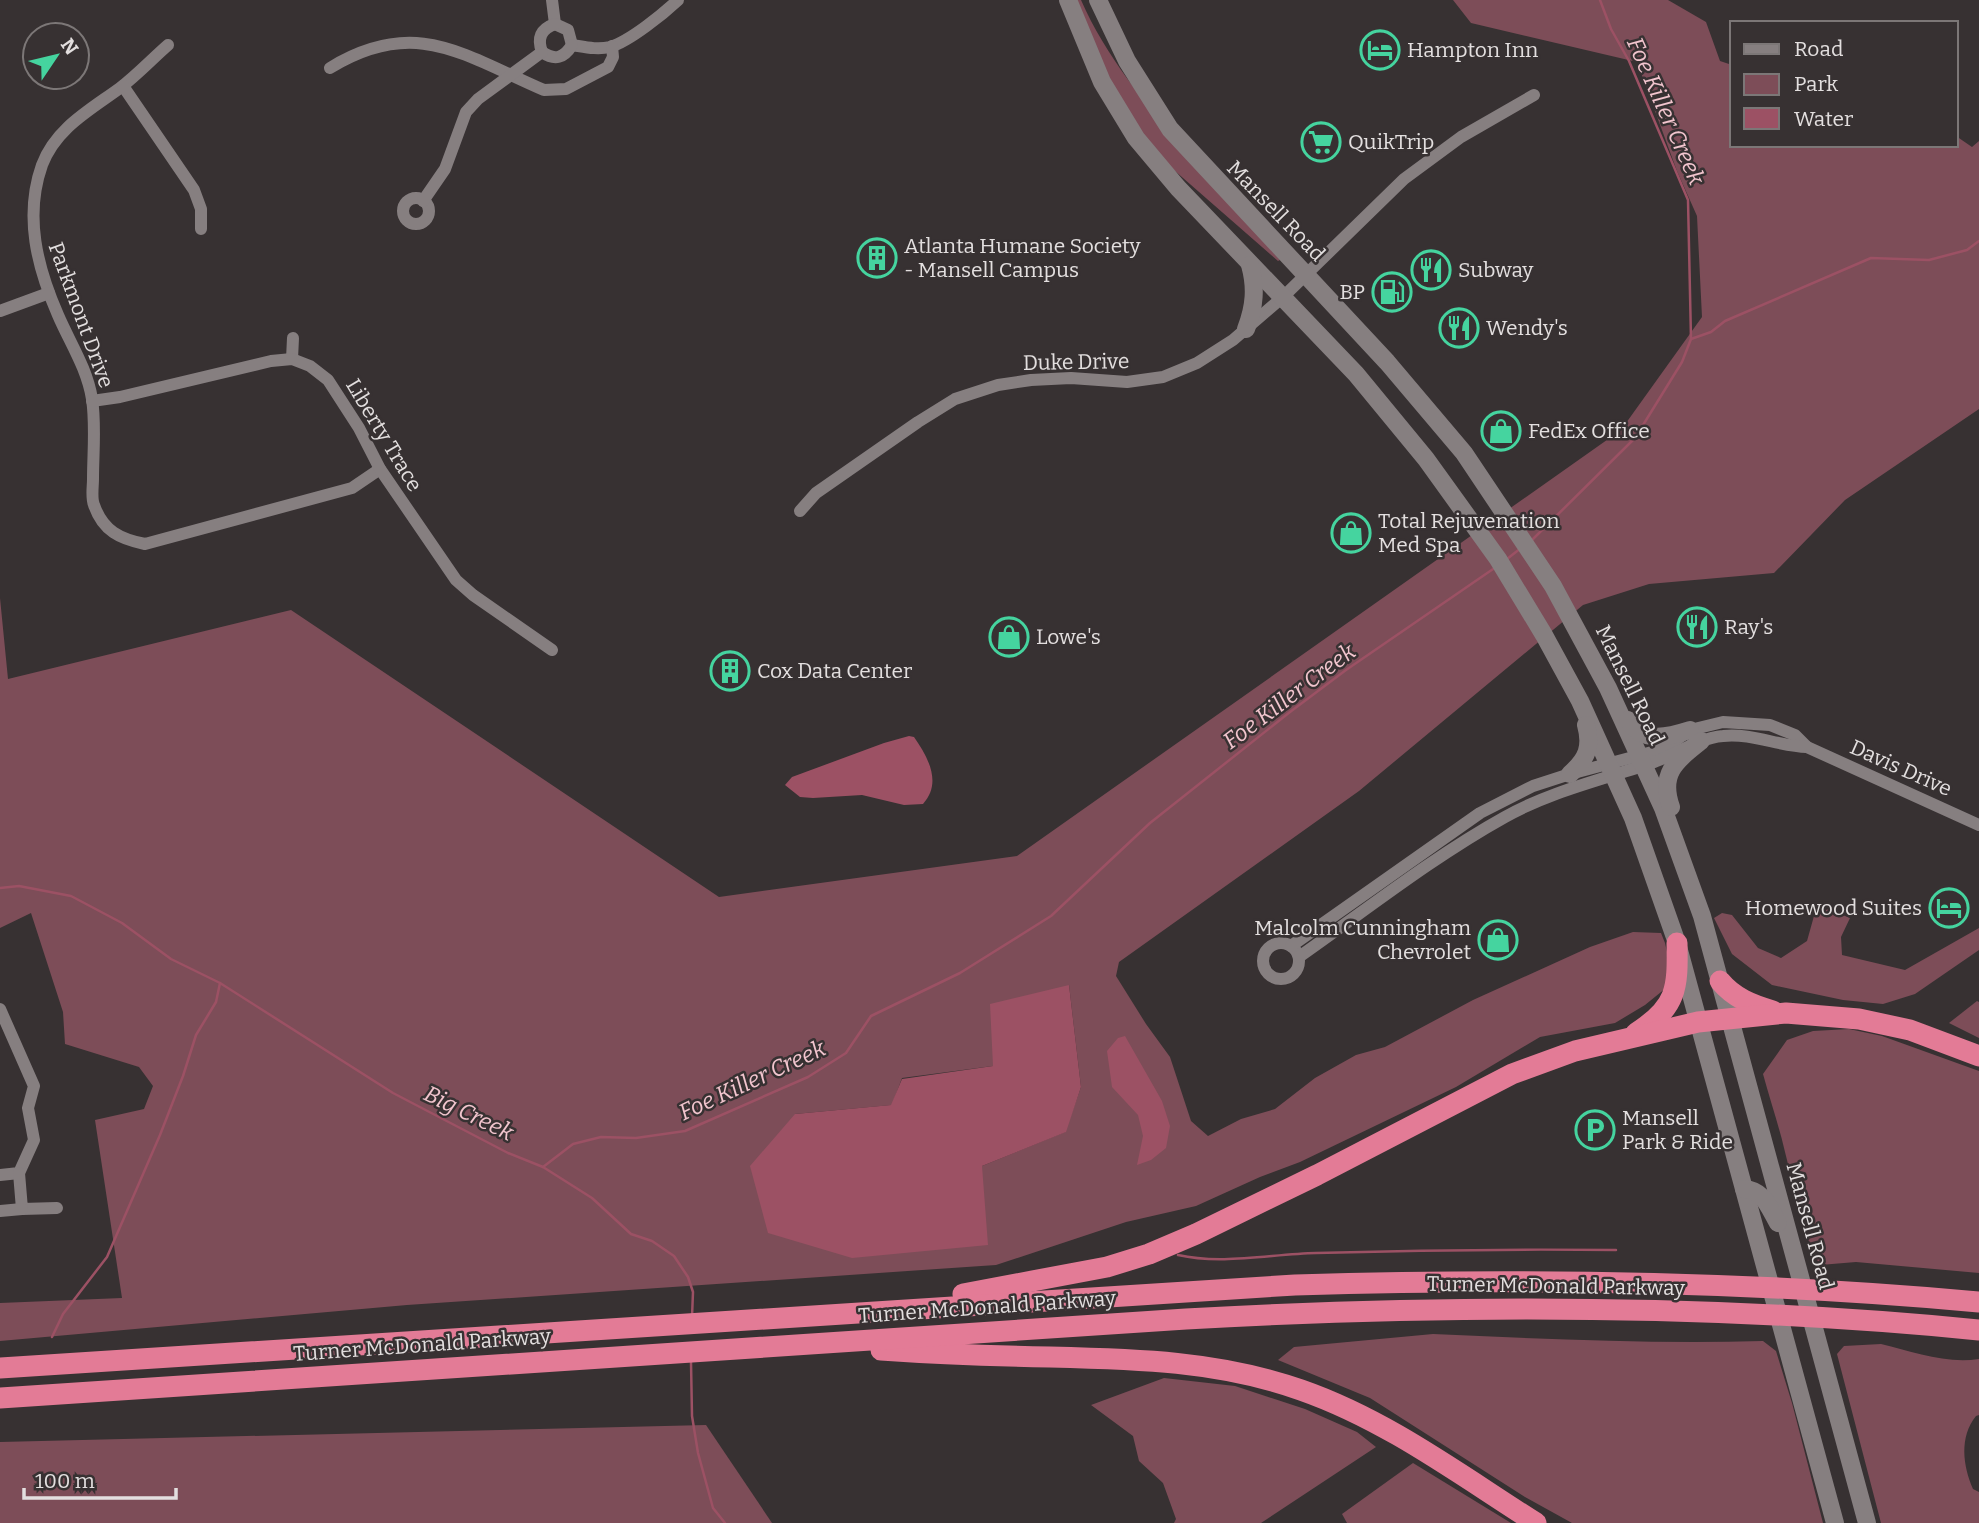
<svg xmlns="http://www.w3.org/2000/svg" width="1979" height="1523" viewBox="0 0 1979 1523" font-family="Bitter,serif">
<rect width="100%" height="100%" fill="#373132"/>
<!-- green -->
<g fill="#7d4d58" fill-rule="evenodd">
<path d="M1074 0H1081C1106 57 1145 103 1185 149 1217 186 1248 223 1280 260L1278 261 1167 164 1152 147 1115 94Z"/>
<path d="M1453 0H1668L1706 22 1720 61 1732 65V145H1956V136L1972 147 1979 141V409L1845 500 1774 573 1649 584 1583 605 1359 791 1119 962 1116 976 1146 1024 1170 1057 1191 1121 1208 1136 1241 1119 1275 1109 1315 1078 1356 1055 1385 1047 1473 1000 1590 947 1633 932 1661 933 1665 943 1672 974 1666 988 1645 1005 1615 1023 1540 1037 1456 1087 1300 1162 1260 1177 1196 1206 1126 1222 996 1265 407 1305 0 1341V1303L122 1298 95 1120 144 1109 153 1086 139 1067 65 1044 63 1012 31 913 0 928V598L8 679 291 610 719 897 1017 856 1621 430 1702 317 1697 216 1677 171 1637 62 1471 23ZM1069 985 1081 1087 1065 1132 982 1166 795 1114 892 1105 902 1078 993 1066Z"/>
<path d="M1828 909 1850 918 1841 937 1842 955 1905 970 1979 928V950L1915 994 1883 1004 1843 1000 1772 985 1732 954 1714 918 1722 913 1732 915 1758 948 1781 958 1807 941 1814 916Z"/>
<path d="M1977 1001 1979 1002V1038L1949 1023Z"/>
<path d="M1849 1029 1882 1036 1979 1071V1273L1856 1262 1820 1265C1800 1229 1795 1191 1785 1152 1779 1126 1770 1100 1763 1074L1787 1040 1813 1031Z"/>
<path d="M1433 1334C1543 1339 1653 1344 1763 1341L1776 1351 1792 1403 1823 1523H1572L1525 1497 1370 1398 1278 1360 1294 1347Z"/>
<path d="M1881 1344C1913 1352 1946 1364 1979 1359V1415L1976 1416C1959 1437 1963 1466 1973 1489L1979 1492V1523H1881L1837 1354 1844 1346Z"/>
<path d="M1164 1378 1235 1386 1305 1409 1357 1432 1376 1447 1261 1523H1174L1176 1519 1163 1483 1139 1461 1133 1436 1091 1405Z"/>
<path d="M706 1425 772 1523H0V1442Z"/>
<path d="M1413 1463 1511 1523H1347L1342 1514Z"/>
</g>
<!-- water -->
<g fill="#9c5164">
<path d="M909 736 914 737C927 756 943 782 923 804L904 805 862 795 813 798 800 797 785 785 792 777 884 743Z"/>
<path d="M1069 985 1081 1087 1066 1132 982 1166 988 1245 852 1258 768 1233 750 1166 795 1114 891 1105 902 1079 993 1066 990 1004Z"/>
<path d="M1125 1036 1162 1101 1170 1126 1166 1148 1151 1160 1137 1165 1143 1136 1138 1115 1112 1087 1107 1051 1118 1038Z"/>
</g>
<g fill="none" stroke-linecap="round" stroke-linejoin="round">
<!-- stream -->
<g stroke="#9c5164" stroke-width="2.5">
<path d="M1691 339 1711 332 1725 321 1871 258 1929 260 1967 250 1979 241"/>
<path d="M1532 540 1635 438 1682 362 1691 339 1688 200 1629 61 1611 29 1600 0"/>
<path d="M1507 559 1521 548"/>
<path d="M0 888 19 886 71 896 122 923 171 959 220 983 393 1093 508 1153 543 1167 592 1198 631 1234 652 1241 674 1256 688 1277 693 1292 692 1317"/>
<path d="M543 1167 573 1144 601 1137 636 1138 685 1131 808 1077 846 1053 871 1016 960 973 1051 916 1150 823 1290 712 1346 670 1496 567"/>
<path d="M1178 1255C1222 1265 1271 1254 1316 1253 1416 1250 1516 1249 1616 1250"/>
<path d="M52 1337 63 1314 107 1257 160 1135 183 1076 196 1035 216 1002 220 983"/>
<path d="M691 1362 692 1416 698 1453 713 1508 725 1523"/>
</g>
<!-- street -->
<g stroke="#867f80" stroke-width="12">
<path d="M552 0 555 24"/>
<path d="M555 24 568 30 572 45"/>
<path d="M168 45C152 59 137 75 120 88 90 110 56 128 42 165 24 216 37 267 58 315 70 343 87 368 92 399 96 425 93 453 93 479 93 487 91 498 94 505 103 531 120 539 145 544L352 488 380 469"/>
<path d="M572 45C585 47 597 50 610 47 630 41 663 14 678 0"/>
<path d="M542 52C555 61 564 58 572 45"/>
<path d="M542 52C537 38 541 29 555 24"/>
<path d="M330 68C415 16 463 55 544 90L566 89 608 67 613 57 612 46"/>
<path d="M123 86 194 190 201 209V229"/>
<circle cx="416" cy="211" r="13"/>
<path d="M423 201 445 169 466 112 478 99 542 52"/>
<path d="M0 311 49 293"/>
<path d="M292 359 293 338"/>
<path d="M92 401 120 397 271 361 292 359 310 366 328 380 359 428 380 469 456 580 473 595 552 650"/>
<path d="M800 511 816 493 918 422 955 399 998 385 1031 380 1071 378 1127 382 1163 377 1197 363 1233 340 1283 297 1404 179 1461 137 1534 95"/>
<circle cx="1281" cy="961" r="18"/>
<path d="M1291 946 1480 813 1533 786 1570 774 1652 752 1671 744 1690 730 1723 722 1770 725 1795 735 1807 747"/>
<path d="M1299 957C1366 910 1433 857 1505 817 1551 791 1605 779 1654 762 1677 754 1698 738 1723 736 1752 733 1778 746 1807 747L1979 825"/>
<path d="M0 1009 34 1086 28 1108 34 1140 19 1173 0 1175"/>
<path d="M19 1173 22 1209 57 1208"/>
<path d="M0 1211 22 1209"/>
</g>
<!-- secondary -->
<g stroke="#867f80" stroke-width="18">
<path d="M1068 0 1102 82 1136 138 1178 188 1356 374 1426 459 1498 559 1544 635 1580 701 1633 818 1677 943 1835 1523"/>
<path d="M1098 0 1127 61 1170 129 1387 362 1464 453 1553 586 1608 688 1663 808 1702 916 1867 1523"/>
<path d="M1246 329C1255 306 1256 287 1250 265"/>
<path d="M1628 720C1643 744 1668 737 1690 730"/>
<path d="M1570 774C1587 759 1592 747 1586 725"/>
<path d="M1671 807C1659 773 1676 761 1701 741"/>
<path d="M1744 1189C1764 1190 1769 1208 1778 1223"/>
</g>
<!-- highway -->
<g stroke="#e37b96" stroke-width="21">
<path d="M1720 981C1734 998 1752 1005 1773 1011"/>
<path d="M1636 1033C1677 1007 1678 989 1677 943"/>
<path d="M963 1294 1107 1267 1149 1254 1196 1234 1317 1175 1512 1074 1575 1051 1698 1022 1786 1013 1859 1019 1910 1030 1979 1056"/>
<path d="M881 1350C937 1354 994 1356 1050 1357 1136 1359 1219 1361 1301 1390 1387 1420 1460 1475 1536 1523"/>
<path d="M0 1368 1295 1285C1523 1278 1751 1281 1979 1302"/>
<path d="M0 1398 1186 1319C1450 1304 1716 1304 1979 1330"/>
</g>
</g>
<!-- icons -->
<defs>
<g id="hotel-ring" transform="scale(2.0125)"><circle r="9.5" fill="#373132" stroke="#45d49f" stroke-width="1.5"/><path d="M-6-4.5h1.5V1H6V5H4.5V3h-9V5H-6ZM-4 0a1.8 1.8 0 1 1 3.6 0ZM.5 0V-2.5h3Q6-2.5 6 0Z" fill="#45d49f"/></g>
<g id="supermarket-ring" transform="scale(2.0125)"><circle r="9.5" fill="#373132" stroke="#45d49f" stroke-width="1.5"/><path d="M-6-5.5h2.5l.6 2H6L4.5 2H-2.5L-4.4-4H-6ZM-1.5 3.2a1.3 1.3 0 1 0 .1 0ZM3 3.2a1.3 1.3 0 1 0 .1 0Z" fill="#45d49f"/></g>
<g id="building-ring" transform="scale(2.0125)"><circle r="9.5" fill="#373132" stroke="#45d49f" stroke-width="1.5"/><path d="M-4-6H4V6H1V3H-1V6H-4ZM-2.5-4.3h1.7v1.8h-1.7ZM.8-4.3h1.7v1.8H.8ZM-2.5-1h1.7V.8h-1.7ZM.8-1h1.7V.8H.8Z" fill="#45d49f"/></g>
<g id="restaurant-ring" transform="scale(2.0125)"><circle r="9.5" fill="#373132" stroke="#45d49f" stroke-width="1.5"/><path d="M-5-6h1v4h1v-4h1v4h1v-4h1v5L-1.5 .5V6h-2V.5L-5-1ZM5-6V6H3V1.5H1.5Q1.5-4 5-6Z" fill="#45d49f"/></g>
<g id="fuel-ring" transform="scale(2.0125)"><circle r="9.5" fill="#373132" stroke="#45d49f" stroke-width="1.5"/><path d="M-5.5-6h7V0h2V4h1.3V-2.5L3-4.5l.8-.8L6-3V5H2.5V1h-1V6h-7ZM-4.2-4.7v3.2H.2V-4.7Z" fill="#45d49f"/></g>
<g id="shop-ring" transform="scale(2.0125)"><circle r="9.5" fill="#373132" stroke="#45d49f" stroke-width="1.5"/><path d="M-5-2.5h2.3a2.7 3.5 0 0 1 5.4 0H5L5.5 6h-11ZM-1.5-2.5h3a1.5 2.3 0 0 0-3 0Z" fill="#45d49f"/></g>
<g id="parking-ring" transform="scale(2.0125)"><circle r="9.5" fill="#373132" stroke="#45d49f" stroke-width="1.5"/><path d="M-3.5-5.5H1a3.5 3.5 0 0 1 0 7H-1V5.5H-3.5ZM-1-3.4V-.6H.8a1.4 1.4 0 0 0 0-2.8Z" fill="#45d49f"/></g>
</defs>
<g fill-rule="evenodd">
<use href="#hotel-ring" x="1380" y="50"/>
<use href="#supermarket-ring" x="1321" y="142"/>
<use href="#building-ring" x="877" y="258"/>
<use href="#restaurant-ring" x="1431" y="270"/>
<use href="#fuel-ring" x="1392" y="292"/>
<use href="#restaurant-ring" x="1459" y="328"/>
<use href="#shop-ring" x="1501" y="431"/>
<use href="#shop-ring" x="1351" y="533"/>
<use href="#restaurant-ring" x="1697" y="627"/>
<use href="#shop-ring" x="1009" y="637"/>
<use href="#building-ring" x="730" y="671"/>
<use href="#hotel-ring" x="1949" y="908"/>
<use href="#shop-ring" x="1498" y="940"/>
<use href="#parking-ring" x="1595" y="1130"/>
</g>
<g text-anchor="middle" stroke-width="5" stroke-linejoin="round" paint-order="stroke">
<!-- poi labels -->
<g font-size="21" fill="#e3dfdf" stroke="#373132" text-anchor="start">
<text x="1407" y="57">Hampton Inn</text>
<text x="1348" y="149">QuikTrip</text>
<text x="904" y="253">Atlanta Humane Society<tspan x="904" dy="24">- Mansell Campus</tspan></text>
<text x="1458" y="277">Subway</text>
<text x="1365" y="299" text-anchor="end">BP</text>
<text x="1486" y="335">Wendy's</text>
<text x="1528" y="438">FedEx Office</text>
<text x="1378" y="528">Total Rejuvenation<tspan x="1378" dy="24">Med Spa</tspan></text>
<text x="1724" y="634">Ray's</text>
<text x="1036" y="644">Lowe's</text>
<text x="757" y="678">Cox Data Center</text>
<text x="1922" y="915" text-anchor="end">Homewood Suites</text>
<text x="1471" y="935" text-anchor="end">Malcolm Cunningham<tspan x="1471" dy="24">Chevrolet</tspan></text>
<text x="1622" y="1125">Mansell<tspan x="1622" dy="24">Park &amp; Ride</tspan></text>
</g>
<!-- street labels -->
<g font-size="21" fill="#e3dfdf" stroke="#373132">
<text transform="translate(1276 211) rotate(46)" y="7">Mansell Road</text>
<text transform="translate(81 315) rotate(70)" y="7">Parkmont Drive</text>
<text transform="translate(1076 362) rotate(-1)" y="7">Duke Drive</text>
<text transform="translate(384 435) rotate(59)" y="7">Liberty Trace</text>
<text transform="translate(1630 685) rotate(64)" y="7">Mansell Road</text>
<text transform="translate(1901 768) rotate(24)" y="7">Davis Drive</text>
<text transform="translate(1810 1226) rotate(75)" y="7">Mansell Road</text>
<text transform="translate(1556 1286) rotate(1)" y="7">Turner McDonald Parkway</text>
<text transform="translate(987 1307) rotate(-4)" y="7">Turner McDonald Parkway</text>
<text transform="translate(422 1345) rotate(-4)" y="7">Turner McDonald Parkway</text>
</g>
<!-- water labels -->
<g font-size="23" font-style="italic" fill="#f2c5ce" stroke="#373132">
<text transform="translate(1666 111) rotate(66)" y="8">Foe Killer Creek</text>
<text transform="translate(1289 696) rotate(-37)" y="8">Foe Killer Creek</text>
<text transform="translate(752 1080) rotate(-25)" y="8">Foe Killer Creek</text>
<text transform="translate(469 1113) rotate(26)" y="8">Big Creek</text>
</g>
</g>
<!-- legend -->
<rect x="1730" y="21" width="228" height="126" fill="#373132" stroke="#7c7777" stroke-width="2"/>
<rect x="1744" y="44" width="35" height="10" fill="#867f80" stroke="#7c7777" stroke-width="2"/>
<text x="1794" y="56" font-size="21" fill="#e3dfdf">Road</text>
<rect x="1744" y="74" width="35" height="21" fill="#7d4d58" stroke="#7c7777" stroke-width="2"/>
<text x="1794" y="91" font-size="21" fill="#e3dfdf">Park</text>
<rect x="1744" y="108" width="35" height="21" fill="#9c5164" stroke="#7c7777" stroke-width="2"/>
<text x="1794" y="126" font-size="21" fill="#e3dfdf">Water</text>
<!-- north arrow -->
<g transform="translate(56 56) rotate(55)"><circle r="33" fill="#373132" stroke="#7c7777" stroke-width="2"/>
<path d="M0-5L12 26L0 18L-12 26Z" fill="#45d49f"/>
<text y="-10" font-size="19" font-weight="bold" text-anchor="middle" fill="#e3dfdf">N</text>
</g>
<!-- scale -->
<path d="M24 1488v10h152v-10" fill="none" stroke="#e3dfdf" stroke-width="3.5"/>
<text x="35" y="1488" font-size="21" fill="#e3dfdf" stroke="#373132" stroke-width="5" paint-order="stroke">100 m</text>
</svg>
